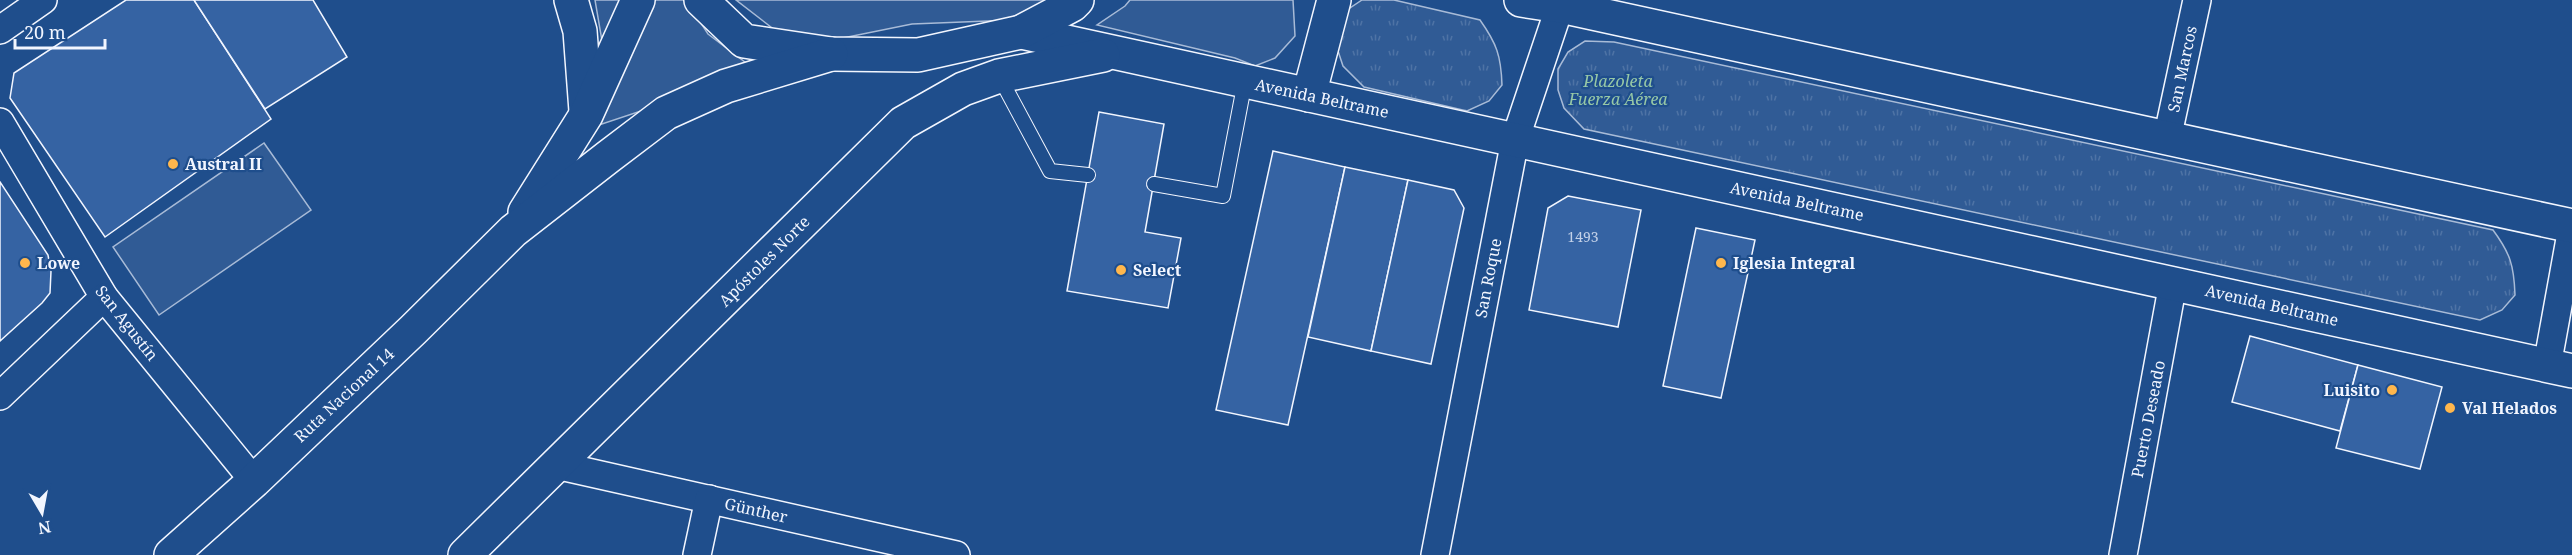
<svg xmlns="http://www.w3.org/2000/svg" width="2572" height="555" viewBox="0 0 2572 555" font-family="'Noto Serif',serif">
<defs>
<pattern id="park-tufts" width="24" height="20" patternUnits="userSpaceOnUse" patternTransform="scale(1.5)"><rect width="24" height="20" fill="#305b95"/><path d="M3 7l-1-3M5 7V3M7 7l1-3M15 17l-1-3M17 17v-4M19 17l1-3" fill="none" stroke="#4e73a5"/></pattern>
</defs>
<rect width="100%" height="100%" fill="#1f4e8c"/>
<!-- built -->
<g fill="#305b95" stroke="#a8bbd7" stroke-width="1.5">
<path d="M595 0H620L602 41Z"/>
<path d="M649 0H686L708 34 758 72 584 130Z"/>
<path d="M736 0H1054L1013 20 912 24 833 40 780 34Z"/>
<path d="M1130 0H1293L1295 36 1275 58 1255 66 1235 58 1097 25 1125 6Z"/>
<path d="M264 143 311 210 159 315 113 247Z"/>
</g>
<!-- park -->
<g fill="url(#park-tufts)" stroke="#a8bbd7" stroke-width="1.5">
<path d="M1362 0H1394L1480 20C1497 44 1501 56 1502 85L1489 101 1467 111 1364 87 1343 66 1337 48 1347 10Z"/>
<path d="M1585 41 1614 42 2493 230C2510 253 2514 265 2515 295L2502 310 2480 320 1584 129 1564 108 1558 90V69L1568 52Z"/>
</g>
<!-- building -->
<g fill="#3563a3" stroke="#f2f6ff" stroke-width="1.5">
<path d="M126 0H194L271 119 105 237 10 98 14 73Z"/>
<path d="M194 0H313L347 57 265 109Z"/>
<path d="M1099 112 1164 124 1145 232 1181 238 1168 308 1067 291Z"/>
<path d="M1273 151 1345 167 1288 425 1216 410Z"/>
<path d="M1345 167 1408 180 1371 351 1308 337Z"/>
<path d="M1408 180 1454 190 1464 208 1431 364 1371 351Z"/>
<path d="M0 182 48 255 51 271 50 293 42 303 0 341Z"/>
<path d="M1568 196 1641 210 1618 327 1529 310 1548 208Z"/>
<path d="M1696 228 1755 240 1721 398 1663 386Z"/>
<path d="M2250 336 2358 365 2340 431 2232 402Z"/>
<path d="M2358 365 2442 387 2420 469 2336 448Z"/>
</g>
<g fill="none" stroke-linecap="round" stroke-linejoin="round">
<!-- lane casing -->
<g stroke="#f2f6ff" stroke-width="16">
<g id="lane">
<path d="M999 76 1050 171 1088 175"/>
<path d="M1154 184 1223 196 1245 81"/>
</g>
</g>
<!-- street casing -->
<g stroke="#f2f6ff" stroke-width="30">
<g id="street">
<path d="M0 30 43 0"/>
<path d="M0 122 104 297 254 481"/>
<path d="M2167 139 2197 0"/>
<path d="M2547 366 2572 228"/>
<path d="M0 396 104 297"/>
<path d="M556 465 956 555"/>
<path d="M697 555 709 499"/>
<path d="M1435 555 1515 140 1562 0"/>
<path d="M2123 555 2173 283"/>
</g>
</g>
<!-- secondary casing -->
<g stroke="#f2f6ff" stroke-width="36">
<g id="secondary">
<path d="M1521 0 1560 6 2572 226"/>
<path d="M1021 32 2572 371"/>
<path d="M1309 95 1334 0"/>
<path d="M465 555 903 123 963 89 999 76 1103 55"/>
</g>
</g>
<!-- highway casing -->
<g stroke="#f2f6ff" stroke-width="36">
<g id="highway">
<path d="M571 0 580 31 586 111"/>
<path d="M701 0 744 41 831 54 918 55 1021 32 1072 5 1077 0"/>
<path d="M525 212 586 115 638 0"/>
<path d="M171 555 254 481 413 330 513 231 608 157 666 113 726 86 831 54"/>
</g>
</g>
<!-- lane -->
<use href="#lane" stroke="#1f4e8c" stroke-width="14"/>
<!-- street -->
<use href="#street" stroke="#1f4e8c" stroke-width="27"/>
<!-- secondary -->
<use href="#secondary" stroke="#1f4e8c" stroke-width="33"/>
<!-- highway -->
<use href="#highway" stroke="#1f4e8c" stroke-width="33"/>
</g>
<!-- markers -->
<g fill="#ffb74d" stroke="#1f4e8c" stroke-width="2">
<circle cx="173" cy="164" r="6"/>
<circle cx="25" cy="263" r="6"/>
<circle cx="1721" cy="263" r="6"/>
<circle cx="1121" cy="270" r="6"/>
<circle cx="2392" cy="390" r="6"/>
<circle cx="2450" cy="408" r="6"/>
</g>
<g text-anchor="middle" stroke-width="4.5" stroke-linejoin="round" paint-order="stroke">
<!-- number labels -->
<g font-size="14" fill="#c3d1e8">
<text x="1583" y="242">1493</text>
</g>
<!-- street labels -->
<g font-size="16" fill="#f2f6ff" stroke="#1f4e8c">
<text transform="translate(2182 69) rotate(-78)" y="6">San Marcos</text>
<text transform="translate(1322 98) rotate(12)" y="6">Avenida Beltrame</text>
<text transform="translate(1797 201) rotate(12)" y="6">Avenida Beltrame</text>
<text transform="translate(764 261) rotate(-45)" y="6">Apóstoles Norte</text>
<text transform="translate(1488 278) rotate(-79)" y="6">San Roque</text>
<text transform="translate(2272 305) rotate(13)" y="6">Avenida Beltrame</text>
<text transform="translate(127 323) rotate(52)" y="6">San Agustín</text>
<text transform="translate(344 395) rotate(-43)" y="6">Ruta Nacional 14</text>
<text transform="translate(2148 419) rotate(-79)" y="6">Puerto Deseado</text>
<text transform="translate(756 510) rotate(13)" y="6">Günther</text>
</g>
<!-- park labels -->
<g font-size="16" font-style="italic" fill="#97c8a6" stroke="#1f4e8c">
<text x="1618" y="87">Plazoleta<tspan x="1618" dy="18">Fuerza Aérea</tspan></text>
</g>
<!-- poi labels -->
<g font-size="16" font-weight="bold" fill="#f2f6ff" stroke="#1f4e8c" text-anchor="start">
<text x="185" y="170">Austral II</text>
<text x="37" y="269">Lowe</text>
<text x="1733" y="269">Iglesia Integral</text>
<text x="1133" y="276">Select</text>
<text x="2380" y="396" text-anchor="end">Luisito</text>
<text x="2462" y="414">Val Helados</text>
</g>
</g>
<!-- north arrow -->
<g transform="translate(42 513) rotate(170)" stroke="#1f4e8c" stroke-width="4.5" paint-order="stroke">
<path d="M0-4.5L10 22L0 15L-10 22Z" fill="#f2f6ff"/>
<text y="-9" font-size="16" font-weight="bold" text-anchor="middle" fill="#f2f6ff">N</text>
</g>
<!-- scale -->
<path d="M15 39v9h90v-9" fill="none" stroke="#f2f6ff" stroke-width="3"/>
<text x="24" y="39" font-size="18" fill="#f2f6ff" stroke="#1f4e8c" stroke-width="4.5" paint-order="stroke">20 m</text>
</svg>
